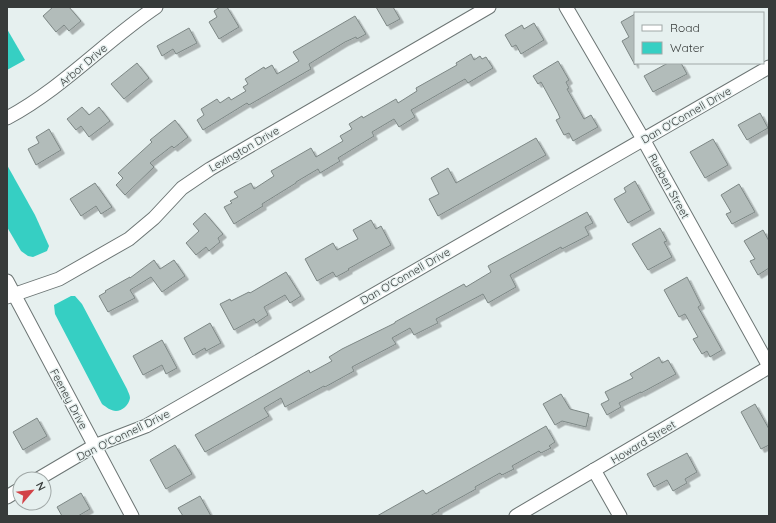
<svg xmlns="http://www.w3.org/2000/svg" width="776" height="523" viewBox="0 0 776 523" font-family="Quicksand,sans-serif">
<defs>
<filter id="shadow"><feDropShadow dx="3.5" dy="3.5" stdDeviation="0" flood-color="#0004"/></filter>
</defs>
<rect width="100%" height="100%" fill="#e6f0ef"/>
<!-- water -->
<g fill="#36cfc3">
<path d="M7 29 25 60 7 70Z"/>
<path d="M7 165 35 215 49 246 47 251 33 257 28 256 21 251 7 227Z"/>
<path d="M71 296H75L82 304 127 389C128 392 130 395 130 398 129 405 122 411 116 411 111 411 106 407 102 404L55 314 54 305Z"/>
</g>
<!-- building -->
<g fill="#b2bcba" stroke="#7d8785" filter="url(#shadow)">
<path d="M53 7H69L81 21 69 31 64 25 56 32 43 16Z"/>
<path d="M220 7H227L239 27 219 39 209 22 217 17 214 11Z"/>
<path d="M376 7H393L400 19 387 26Z"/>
<path d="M635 14V65L622 41 629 37 621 22Z"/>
<path d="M355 16 366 34 357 39 356 37 345 42 309 64 311 69 249 105 247 103 203 130 197 120 204 115 201 109 217 99 220 103 229 97 231 100 246 91 243 87 248 84 245 79 264 67 265 69 272 65 277 74 299 61 293 52Z"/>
<path d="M534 23 544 40 521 54 516 45 512 47 505 35 522 25 524 29Z"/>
<path d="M189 28 197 43 176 54 173 49 162 56 157 46Z"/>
<path d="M471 54 474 60 480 56 482 59 486 57 493 68 468 83 465 79 411 110 415 117 399 127 394 119 372 132 374 136 338 158 340 161 320 173 318 169 296 182V183L262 204 263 206 234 224 224 207 232 203 230 201 238 197 234 192 251 183 254 189 274 176 271 171 311 148 316 157 343 141 340 136 352 129 349 124 362 116 363 118 396 99 398 103 417 91 416 88 457 65 456 63Z"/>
<path d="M558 61 569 80 566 82 569 88 567 89 584 119 591 115 598 127 573 141 569 133 564 135 556 120 560 118 558 113 541 82 538 84 533 76Z"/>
<path d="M137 63 149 78 124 99 111 84Z"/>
<path d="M668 63H681L687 74 653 92 644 76Z"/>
<path d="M82 107 89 115 99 107 110 121 89 137 81 126 76 130 67 119Z"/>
<path d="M760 113 768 128 747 140 738 125Z"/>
<path d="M175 120 188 137 174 148 172 146 150 163 154 167 125 195 116 185 123 178 118 173 152 142 150 140Z"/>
<path d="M49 129 61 150 36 165 28 149 39 143 36 137Z"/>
<path d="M536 138 546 155 438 216 429 199 439 194 431 178 448 168 456 183Z"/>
<path d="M713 139 728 165 705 178 690 152Z"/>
<path d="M635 181 651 210 628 223 614 199 626 192 624 188Z"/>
<path d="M95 183 112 207 101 214 96 206 81 216 70 199Z"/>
<path d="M739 184 755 212 732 224 726 214 731 212 721 195Z"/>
<path d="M587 212 593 223 585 227 589 235 562 249 561 247 510 275 516 287 488 303 483 294 436 319 438 323 414 335 410 328 392 338 396 344 352 367 354 371 325 387 324 386 285 407 281 398 264 408 269 416 205 452 195 435 309 370 310 373 332 361 329 357 342 349 395 323V322L464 284 466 287 491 272 488 266Z"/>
<path d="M205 213 223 234 218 238 220 242 209 251 206 247 196 255 186 243 199 231 193 224Z"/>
<path d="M371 220 376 229 381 226 391 245 348 269 349 270 336 277 333 272 317 281 305 259 333 243 337 250 358 239 353 230Z"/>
<path d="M660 228 667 241 664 242 672 257 648 270 632 244Z"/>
<path d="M763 230 769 241V268L758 275 750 261 755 259 744 241Z"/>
<path d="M154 260 160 269 174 260 185 276 162 292 151 277 130 290 135 298 108 312 99 296 106 292 105 291 130 277V278Z"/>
<path d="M286 272 301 296 290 303 285 295 264 307 268 315 256 323 254 319 234 330 220 304 230 299 231 301 249 292 250 293Z"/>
<path d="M687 277 701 305 698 307 722 350 710 357 707 351 702 354 693 339 698 337 685 314 679 317 664 290Z"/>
<path d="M210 323 221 343 206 351 205 348 193 355 184 338Z"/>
<path d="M162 340 177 368 166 374 162 365 143 375 133 356Z"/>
<path d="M659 357 662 363 668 360 676 374 641 393V392L619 403 621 407 607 415 601 404 609 400 605 392 633 378 630 374Z"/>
<path d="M561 394 570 409 589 414 586 427 562 421 555 425 543 404Z"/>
<path d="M755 404 769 429V445L761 449 741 412Z"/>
<path d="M37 418 47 436 23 450 13 432Z"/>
<path d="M546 426 555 442 549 446 551 448 541 453 539 451 512 466 514 469 502 475 500 473 475 487 476 489 438 510 439 511 430 516H377L423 490 426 494Z"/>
<path d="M175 445 192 474 166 489 150 460Z"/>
<path d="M687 453 697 472 685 479 687 483 673 491 667 480 654 487 647 474Z"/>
<path d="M81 493 90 509 78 516H62L57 507Z"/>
<path d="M200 496 211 516H183L178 508Z"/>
</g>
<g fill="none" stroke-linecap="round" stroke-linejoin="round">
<!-- minor casing -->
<g stroke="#6c7574" stroke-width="15">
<g id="minor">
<path d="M566 7 643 139 769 366"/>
<path d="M7 118C63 88 104 42 156 7"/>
<path d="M7 281 132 516"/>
<path d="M7 297 59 279 129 239 154 218 182 188 210 169 489 7"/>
<path d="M594 470 620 516"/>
<path d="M38 479 94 446 146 426 769 67"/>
<path d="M7 497 20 489"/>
<path d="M516 516 769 367"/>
</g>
</g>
<!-- minor -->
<use href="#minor" stroke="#fff" stroke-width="13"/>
</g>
<g text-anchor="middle" stroke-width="3" stroke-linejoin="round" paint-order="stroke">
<!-- street labels -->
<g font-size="11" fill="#373b3a" stroke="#e6f0ef">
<text transform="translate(83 65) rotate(-40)" y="4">Arbor Drive</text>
<text transform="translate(686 115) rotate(-30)" y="4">Dan O'Connell Drive</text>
<text transform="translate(244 149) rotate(-30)" y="4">Lexington Drive</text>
<text transform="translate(669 186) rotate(61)" y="4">Rueben Street</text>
<text transform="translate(405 276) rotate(-30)" y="4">Dan O'Connell Drive</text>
<text transform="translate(69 399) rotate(62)" y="4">Feeney Drive</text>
<text transform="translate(123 435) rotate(-26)" y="4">Dan O'Connell Drive</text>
<text transform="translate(643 442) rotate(-31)" y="4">Howard Street</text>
</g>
</g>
<!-- border -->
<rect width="776" height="523" fill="none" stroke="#373b3a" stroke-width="16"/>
<!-- legend -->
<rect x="634" y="12" width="130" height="52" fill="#e6f0ef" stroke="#a0a8a7"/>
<rect x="642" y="25" width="20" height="6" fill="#ffffff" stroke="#a0a8a7"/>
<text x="670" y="32" font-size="12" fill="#373b3a">Road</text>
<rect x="642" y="42" width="20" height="12" fill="#36cfc3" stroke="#a0a8a7"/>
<text x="670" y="52" font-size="12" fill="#373b3a">Water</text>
<!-- north arrow -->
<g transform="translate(32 491) rotate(62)"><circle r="19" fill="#e6f0ef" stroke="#a0a8a7"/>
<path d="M0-3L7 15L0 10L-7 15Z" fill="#d24247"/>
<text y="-6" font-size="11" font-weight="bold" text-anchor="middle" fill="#373b3a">N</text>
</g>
</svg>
